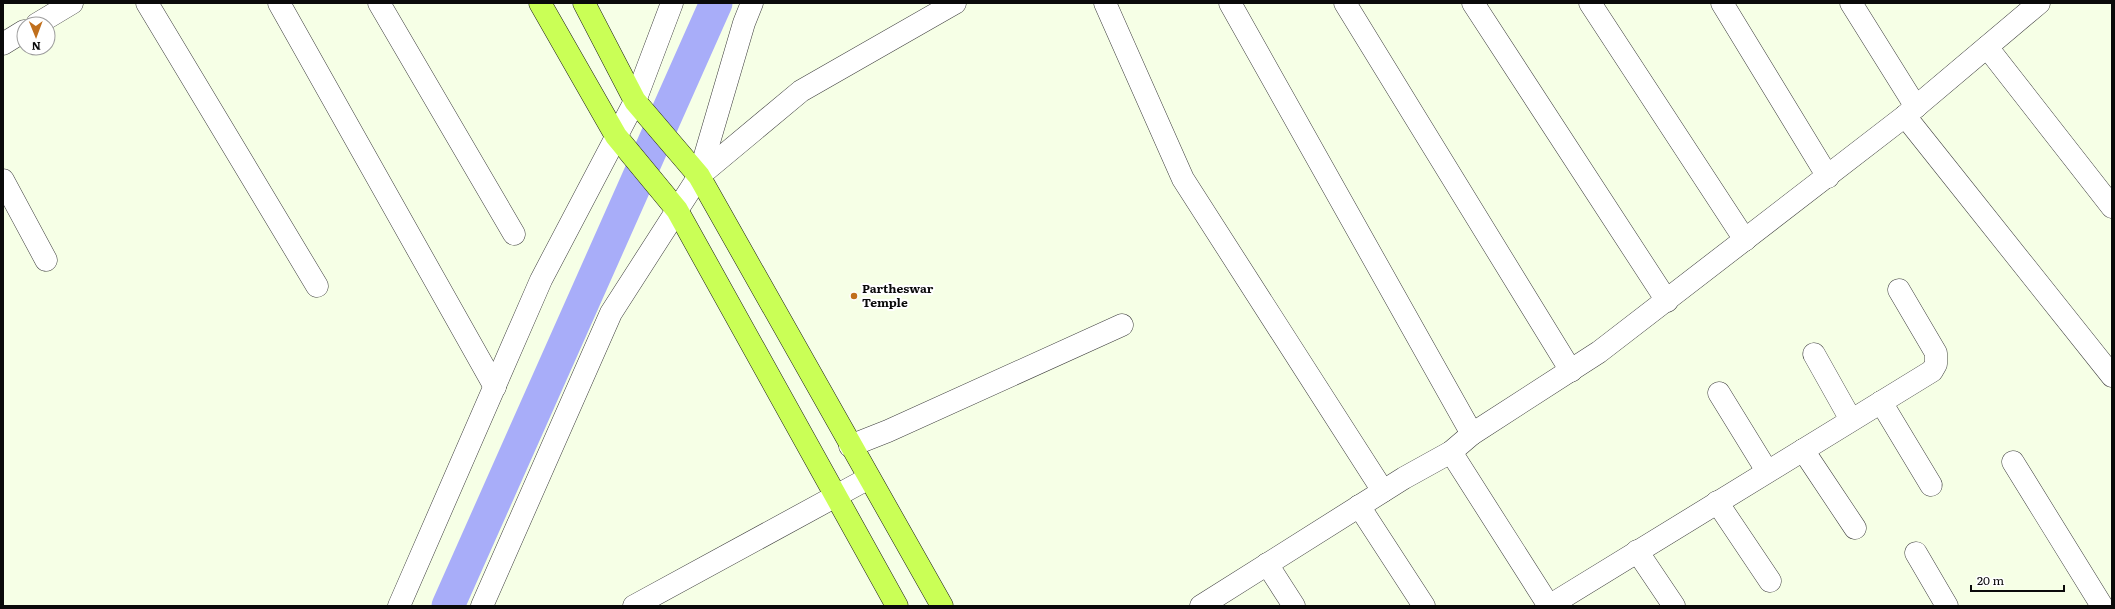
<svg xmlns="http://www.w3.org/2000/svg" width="2115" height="609" viewBox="0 0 2115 609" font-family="Literata,serif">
<rect width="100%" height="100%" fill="#f6ffe6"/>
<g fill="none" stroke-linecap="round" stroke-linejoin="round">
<!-- canal -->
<path stroke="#a8adf9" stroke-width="33" d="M448 606 716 3"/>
<!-- minor casing -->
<g stroke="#3d3d3d" stroke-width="23">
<g id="minor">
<path d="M147 3 317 286"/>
<path d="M279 3 495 387"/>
<path d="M379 3 514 234"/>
<path d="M1105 3 1183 179 1383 491"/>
<path d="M1230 3 1472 434"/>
<path d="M1345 3 1571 371"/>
<path d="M1473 3 1667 301"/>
<path d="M1590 3 1745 240"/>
<path d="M1722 3 1828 177"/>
<path d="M1851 3 1916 107"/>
<path d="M37 24 72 3"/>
<path d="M3 44 24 31"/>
<path d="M1987 47 2112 207"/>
<path d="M1905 116 2112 376"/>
<path d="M699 176 801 91 955 3"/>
<path d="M3 180 46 260"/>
<path d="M1814 354 1851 420"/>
<path d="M1719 393 1767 471"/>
<path d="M1881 402 1931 485"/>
<path d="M850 446 888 431 1122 325"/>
<path d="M1803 450 1855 528"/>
<path d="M1451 452 1549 606"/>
<path d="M2013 462 2102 606"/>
<path d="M1717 502 1770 581"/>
<path d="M1359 506 1424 606"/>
<path d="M1637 551 1674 606"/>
<path d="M1916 553 1947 606"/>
<path d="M1267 564 1294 606"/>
<path d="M399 606 541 280 635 101 672 3"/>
<path d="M482 606 611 313 699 176 744 23 752 3"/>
<path d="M634 606 869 478"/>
<path d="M1201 606 1404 478 1451 452 1472 434 1599 352 1905 116 2039 3"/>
<path d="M1549 606 1932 371 1936 364V353L1899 290"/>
</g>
</g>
<!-- major casing -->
<g stroke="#1b1b1b" stroke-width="23">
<g id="major">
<path d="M540 3 616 136 677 210 897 606"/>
<path d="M584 3 635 101 699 176 942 606"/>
</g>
</g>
<!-- minor -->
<use href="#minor" stroke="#fff" stroke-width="22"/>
<!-- major -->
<use href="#major" stroke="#caff56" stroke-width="22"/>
</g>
<!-- markers -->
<circle fill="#c06f1c" stroke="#fff" stroke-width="1.5" cx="854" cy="296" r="4"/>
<g text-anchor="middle" stroke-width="4" stroke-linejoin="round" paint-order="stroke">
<!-- poi labels -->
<g font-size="12" font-weight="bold" fill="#0a0a0a" stroke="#fff" text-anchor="start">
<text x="862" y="293">Partheswar<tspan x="862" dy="14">Temple</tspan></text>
</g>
</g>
<!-- border -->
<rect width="2115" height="609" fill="none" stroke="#0a0a0a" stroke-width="8"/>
<!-- north arrow -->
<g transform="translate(36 36) rotate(179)"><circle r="19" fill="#ffffff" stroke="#9d9d9d"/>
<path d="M0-3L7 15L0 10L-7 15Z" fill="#c06f1c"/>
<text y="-6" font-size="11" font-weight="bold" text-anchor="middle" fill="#0a0a0a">N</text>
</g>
<!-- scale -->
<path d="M1971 585v6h93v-6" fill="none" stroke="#0a0a0a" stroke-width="2"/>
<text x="1977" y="585" font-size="12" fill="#0a0a0a" stroke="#ffffff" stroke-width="3" paint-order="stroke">20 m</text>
</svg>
